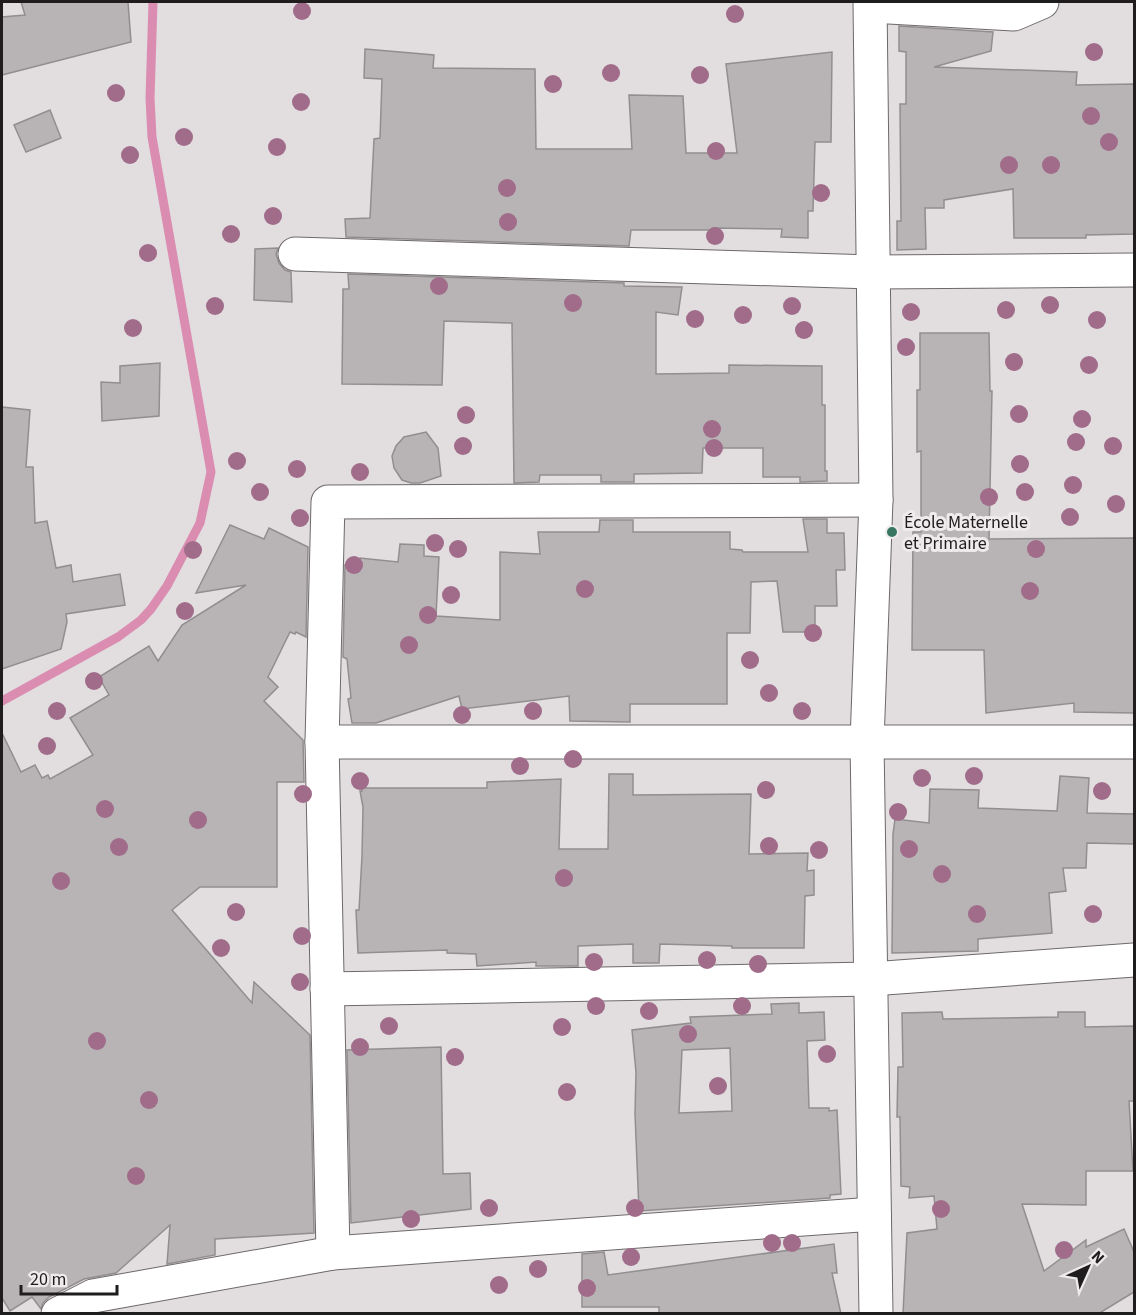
<svg xmlns="http://www.w3.org/2000/svg" width="1136" height="1315" viewBox="0 0 1136 1315" font-family="'Source Sans 3',sans-serif">
<rect width="100%" height="100%" fill="#e2dddf"/>
<g fill="none" stroke-linecap="round" stroke-linejoin="round">
<!-- stream -->
<path stroke="#da8db1" stroke-width="9" d="M2 701 118 637 141 620 151 609 167 586 200 523 211 472 152 137 150 98 153 2"/>
</g>
<!-- building -->
<g fill="#b8b3b5" stroke="#928e90" stroke-width="1.5" fill-rule="evenodd">
<path d="M21 2H128L131 42 2 75V17L25 15Z"/>
<path d="M899 26 993 32 991 51 934 67 1077 72 1076 85 1134 84V234L1086 235V238H1014L1013 189 944 200V208H925L926 249 897 250V221H901L900 104H906V52L899 51Z"/>
<path d="M365 49 434 55 433 68 535 69 536 149H632L629 95 683 96 686 153H737L726 64 832 52 831 142H815L813 211H808V238L781 237 782 229 713 228V230H631L629 246 346 237 345 219 370 218 374 139 380 138 382 79 364 78Z"/>
<path d="M50 110 61 138 26 152 14 125Z"/>
<path d="M278 248 276 254 279 263 285 270 291 272 292 302 254 300 255 249Z"/>
<path d="M348 274 624 283V286L682 287 678 315 656 312V374L729 373V365L822 366V405H825V471H827V481L800 482V477H763V448H703L702 473 634 474V482H601V475H540L539 482 514 483 512 323 444 321 442 385 342 384 343 289H349Z"/>
<path d="M920 333H989L990 391H992L989 539 1134 538V713L1074 712V703L986 713 984 650H912L913 532H921V451L917 452V390H920Z"/>
<path d="M160 363 159 416 102 421 101 382 120 383V366Z"/>
<path d="M2 407 30 410 26 467H33L35 523 47 521 56 568 71 565 73 582 120 574 125 605 66 614 67 622 61 649 2 669Z"/>
<path d="M426 432 438 448 441 476 420 483H411L402 480 394 468 392 456 396 446 404 437Z"/>
<path d="M803 519H827V533H844L845 570H836L837 606H815V632H783L777 581 751 582 750 633H727V704H630V722L570 721 569 696 462 709 459 696 376 723H352L348 699 351 698 347 659 343 657 345 565 358 572 360 558 398 562 400 544 424 545V556L439 557 436 616 500 620V552L540 554 538 532H599L600 520H633V532H730V549L742 550 743 552H808Z"/>
<path d="M230 525 264 539 269 528 308 547 306 637 296 632 295 634 290 632 268 677 278 687 264 701 303 740 304 782H277V887H200L172 910 252 1003 254 982 310 1035 314 1233 215 1239V1255L167 1264 170 1225 116 1273 84 1279 49 1297 43 1303 41 1309 32 1297 10 1311 2 1298V733L21 772 35 765 42 778 48 775 50 779 93 755 70 718 109 695 99 677 149 646 158 661 182 625 246 585 196 593Z"/>
<path d="M609 774H633V795L751 794 749 854 808 853 807 871 814 870V895L805 896 804 948H732V946L660 944 659 963H633V944L578 946V966H536V962L477 966 476 954 447 953V950L358 953 356 910H359L362 856 363 807 360 791H362V788H487V782L561 779 559 849H608Z"/>
<path d="M1060 776 1089 778 1087 813 1134 814V844L1087 843 1086 868H1063L1066 891 1049 893 1052 933 978 939V951L892 953 893 834 895 819 929 823 930 789 979 790 978 808 1057 811Z"/>
<path d="M799 1003V1013L824 1012 825 1040 807 1041 809 1108H829V1111L837 1110 841 1194 830 1195V1198L639 1211 635 1114 636 1072 632 1030 691 1023 690 1017 772 1014 771 1004ZM730 1048 732 1111 679 1113 682 1050Z"/>
<path d="M942 1012 943 1019 1058 1017V1012H1085V1027L1134 1026V1101H1129L1133 1171H1086V1205L1022 1204 1044 1271 1086 1240V1247L1124 1229 1134 1252V1292L1098 1314H903L907 1233 937 1229 934 1196 909 1198 910 1187 901 1186 900 1117H897L898 1067H903L902 1013Z"/>
<path d="M441 1047 443 1174 470 1173 471 1209 351 1223 347 1050Z"/>
<path d="M834 1244 837 1273H832L841 1314H659V1307H582V1254L604 1252 608 1275Z"/>
</g>
<g fill="none" stroke-linecap="round" stroke-linejoin="round">
<!-- minor casing -->
<g stroke="#6d696b" stroke-width="35">
<g id="minor">
<path d="M870 2 876 500 867 742 876 1314"/>
<path d="M871 6 1014 14 1042 2"/>
<path d="M295 254 872 272 1134 270"/>
<path d="M322 742H1134"/>
<path d="M327 989 871 979 1134 960"/>
<path d="M333 1253 322 742 328 502 876 500"/>
<path d="M58 1314 93 1296 333 1253 874 1214"/>
</g>
</g>
<!-- minor -->
<use href="#minor" stroke="#fff" stroke-width="33"/>
</g>
<!-- trees -->
<g fill="#a06c8a">
<circle cx="302" cy="11" r="9"/>
<circle cx="735" cy="14" r="9"/>
<circle cx="1094" cy="52" r="9"/>
<circle cx="611" cy="73" r="9"/>
<circle cx="700" cy="75" r="9"/>
<circle cx="553" cy="84" r="9"/>
<circle cx="116" cy="93" r="9"/>
<circle cx="301" cy="102" r="9"/>
<circle cx="1091" cy="116" r="9"/>
<circle cx="184" cy="137" r="9"/>
<circle cx="1109" cy="142" r="9"/>
<circle cx="277" cy="147" r="9"/>
<circle cx="716" cy="151" r="9"/>
<circle cx="130" cy="155" r="9"/>
<circle cx="1009" cy="165" r="9"/>
<circle cx="1051" cy="165" r="9"/>
<circle cx="507" cy="188" r="9"/>
<circle cx="821" cy="193" r="9"/>
<circle cx="273" cy="216" r="9"/>
<circle cx="508" cy="222" r="9"/>
<circle cx="231" cy="234" r="9"/>
<circle cx="715" cy="236" r="9"/>
<circle cx="148" cy="253" r="9"/>
<circle cx="439" cy="286" r="9"/>
<circle cx="573" cy="303" r="9"/>
<circle cx="1050" cy="305" r="9"/>
<circle cx="215" cy="306" r="9"/>
<circle cx="792" cy="306" r="9"/>
<circle cx="1006" cy="310" r="9"/>
<circle cx="911" cy="312" r="9"/>
<circle cx="743" cy="315" r="9"/>
<circle cx="695" cy="319" r="9"/>
<circle cx="1097" cy="320" r="9"/>
<circle cx="133" cy="328" r="9"/>
<circle cx="804" cy="330" r="9"/>
<circle cx="906" cy="347" r="9"/>
<circle cx="1014" cy="362" r="9"/>
<circle cx="1089" cy="365" r="9"/>
<circle cx="1019" cy="414" r="9"/>
<circle cx="466" cy="415" r="9"/>
<circle cx="1082" cy="419" r="9"/>
<circle cx="712" cy="429" r="9"/>
<circle cx="1076" cy="442" r="9"/>
<circle cx="463" cy="446" r="9"/>
<circle cx="1113" cy="446" r="9"/>
<circle cx="714" cy="448" r="9"/>
<circle cx="237" cy="461" r="9"/>
<circle cx="1020" cy="464" r="9"/>
<circle cx="297" cy="469" r="9"/>
<circle cx="360" cy="472" r="9"/>
<circle cx="1073" cy="485" r="9"/>
<circle cx="260" cy="492" r="9"/>
<circle cx="1025" cy="492" r="9"/>
<circle cx="989" cy="497" r="9"/>
<circle cx="1116" cy="504" r="9"/>
<circle cx="1070" cy="517" r="9"/>
<circle cx="300" cy="518" r="9"/>
<circle cx="435" cy="543" r="9"/>
<circle cx="458" cy="549" r="9"/>
<circle cx="1036" cy="549" r="9"/>
<circle cx="193" cy="550" r="9"/>
<circle cx="354" cy="565" r="9"/>
<circle cx="585" cy="589" r="9"/>
<circle cx="1030" cy="591" r="9"/>
<circle cx="451" cy="595" r="9"/>
<circle cx="185" cy="611" r="9"/>
<circle cx="428" cy="615" r="9"/>
<circle cx="813" cy="633" r="9"/>
<circle cx="409" cy="645" r="9"/>
<circle cx="750" cy="660" r="9"/>
<circle cx="94" cy="681" r="9"/>
<circle cx="769" cy="693" r="9"/>
<circle cx="57" cy="711" r="9"/>
<circle cx="533" cy="711" r="9"/>
<circle cx="802" cy="711" r="9"/>
<circle cx="462" cy="715" r="9"/>
<circle cx="47" cy="746" r="9"/>
<circle cx="573" cy="759" r="9"/>
<circle cx="520" cy="766" r="9"/>
<circle cx="974" cy="776" r="9"/>
<circle cx="922" cy="778" r="9"/>
<circle cx="360" cy="781" r="9"/>
<circle cx="766" cy="790" r="9"/>
<circle cx="1102" cy="791" r="9"/>
<circle cx="303" cy="794" r="9"/>
<circle cx="105" cy="809" r="9"/>
<circle cx="898" cy="812" r="9"/>
<circle cx="198" cy="820" r="9"/>
<circle cx="769" cy="846" r="9"/>
<circle cx="119" cy="847" r="9"/>
<circle cx="909" cy="849" r="9"/>
<circle cx="819" cy="850" r="9"/>
<circle cx="942" cy="874" r="9"/>
<circle cx="564" cy="878" r="9"/>
<circle cx="61" cy="881" r="9"/>
<circle cx="236" cy="912" r="9"/>
<circle cx="977" cy="914" r="9"/>
<circle cx="1093" cy="914" r="9"/>
<circle cx="302" cy="936" r="9"/>
<circle cx="221" cy="948" r="9"/>
<circle cx="707" cy="960" r="9"/>
<circle cx="594" cy="962" r="9"/>
<circle cx="758" cy="964" r="9"/>
<circle cx="300" cy="982" r="9"/>
<circle cx="596" cy="1006" r="9"/>
<circle cx="742" cy="1006" r="9"/>
<circle cx="649" cy="1011" r="9"/>
<circle cx="389" cy="1026" r="9"/>
<circle cx="562" cy="1027" r="9"/>
<circle cx="688" cy="1034" r="9"/>
<circle cx="97" cy="1041" r="9"/>
<circle cx="360" cy="1047" r="9"/>
<circle cx="827" cy="1054" r="9"/>
<circle cx="455" cy="1057" r="9"/>
<circle cx="718" cy="1086" r="9"/>
<circle cx="567" cy="1092" r="9"/>
<circle cx="149" cy="1100" r="9"/>
<circle cx="136" cy="1176" r="9"/>
<circle cx="489" cy="1208" r="9"/>
<circle cx="635" cy="1208" r="9"/>
<circle cx="941" cy="1209" r="9"/>
<circle cx="411" cy="1219" r="9"/>
<circle cx="772" cy="1243" r="9"/>
<circle cx="792" cy="1243" r="9"/>
<circle cx="1064" cy="1250" r="9"/>
<circle cx="631" cy="1257" r="9"/>
<circle cx="538" cy="1269" r="9"/>
<circle cx="499" cy="1285" r="9"/>
<circle cx="587" cy="1288" r="9"/>
</g>
<!-- markers -->
<circle fill="#387662" stroke="#efebec" stroke-width="2" cx="892" cy="532" r="6"/>
<g text-anchor="middle" stroke-width="6" stroke-linejoin="round" paint-order="stroke">
<!-- poi labels -->
<g font-size="18" fill="#1e1c1d" stroke="#efebec" text-anchor="start">
<text x="904" y="528">École Maternelle<tspan x="904" dy="21">et Primaire</tspan></text>
</g>
</g>
<!-- border -->
<rect width="1136" height="1315" fill="none" stroke="#1e1c1d" stroke-width="6"/>
<!-- north arrow -->
<g transform="translate(1088 1267) rotate(45)" stroke="#efebec" stroke-width="4.5" paint-order="stroke">
<path d="M0-4.5L10 22L0 15L-10 22Z" fill="#1e1c1d"/>
<text y="-9" font-size="16" font-weight="bold" text-anchor="middle" fill="#1e1c1d">N</text>
</g>
<!-- scale -->
<path d="M21 1285v9h96v-9" fill="none" stroke="#1e1c1d" stroke-width="3"/>
<text x="30" y="1285" font-size="18" fill="#1e1c1d" stroke="#efebec" stroke-width="4.5" paint-order="stroke">20 m</text>
</svg>
